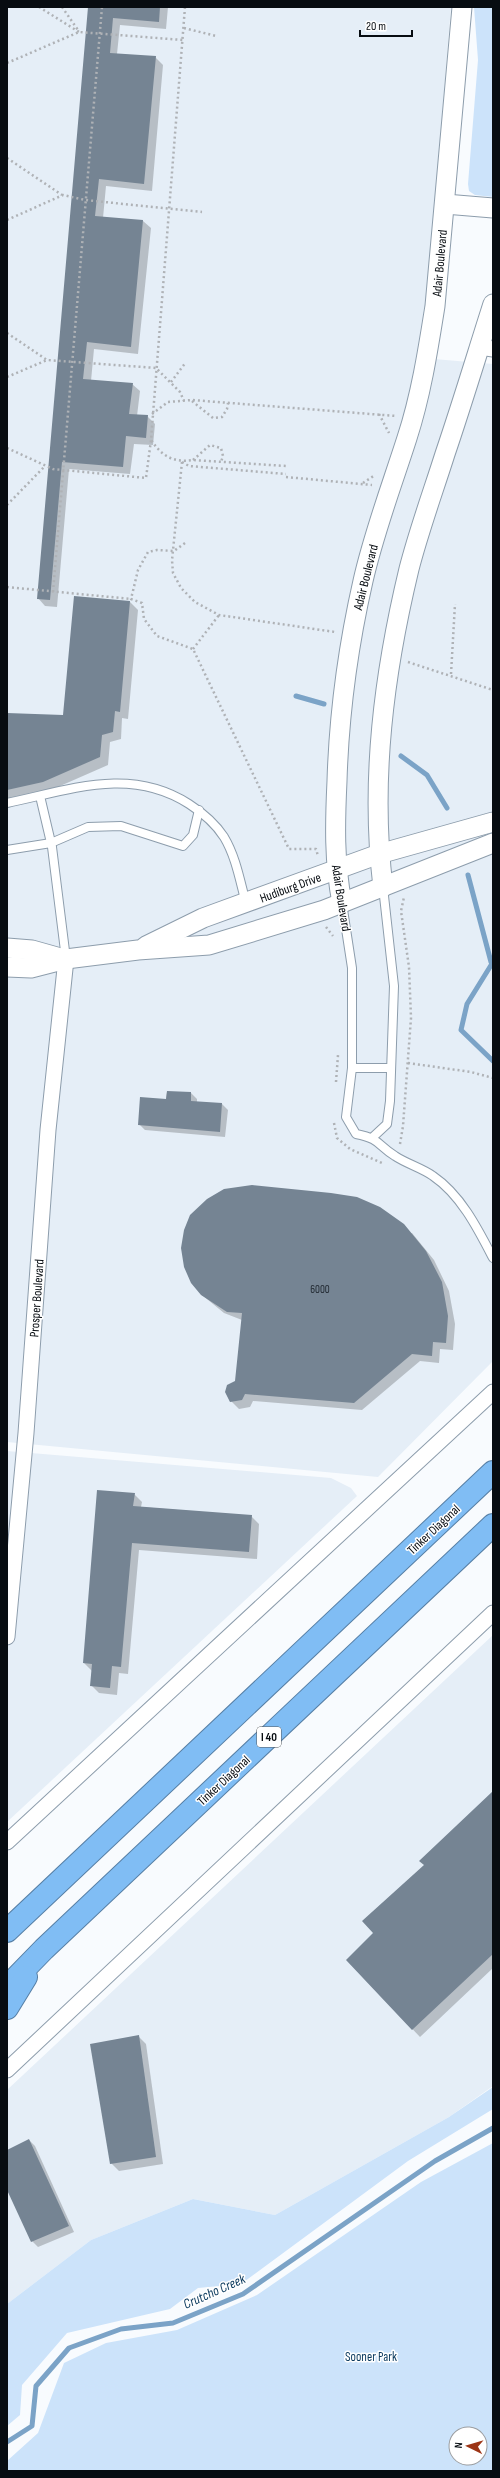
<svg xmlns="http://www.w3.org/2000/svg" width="500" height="2478" viewBox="0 0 500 2478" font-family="'Sofia Sans Condensed',sans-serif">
<rect width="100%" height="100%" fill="#f8fbfe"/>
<!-- built -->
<g fill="#e5eef7">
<path d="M7 7H451L422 358 493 364V1361L378 1477 7 1442Z"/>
<path d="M7 1451 331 1478 351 1488 357 1496 7 1822Z"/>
<path d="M493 1635V2086L449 2117 275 2215 193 2199 91 2240 7 2304V2090Z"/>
</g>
<!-- green -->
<g fill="#cce3fa" fill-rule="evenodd">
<path d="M474 7H493V197L475 195 469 191 468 184 478 60Z"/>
<path d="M493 2087V2109L408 2161 241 2284 198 2288 170 2309 67 2333 22 2385 20 2415 7 2426V2304L91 2240 193 2199 275 2215 449 2117Z"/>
<path d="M493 2143V2471H7V2461L38 2433 64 2363 106 2343 177 2330 257 2295 421 2182ZM456 2434H480V2458H456Z"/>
</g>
<!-- shadow -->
<g fill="#0003">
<path d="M89 7H168L166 29 120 25 117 54 155 57 163 65 152 191 106 186 103 218 143 221 151 228 138 354 94 349 91 381 132 384 140 391 137 416H147L155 424 153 445 134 444 130 474 69 469 57 607 45 606 38 598Z"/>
<path d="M75 597 130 602 138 610 128 719 122 718 121 739 110 742 108 765 51 790 7 799V714L64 716Z"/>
<path d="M167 1092 191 1093 197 1099V1103L222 1104 228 1110 225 1137 145 1130 139 1124 166 1100Z"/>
<path d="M412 1233 434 1260 449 1291 455 1324 453 1350 440 1349 439 1363 420 1361 362 1410 253 1401 250 1407 239 1409 231 1401 236 1382 242 1320 224 1313 202 1295Z"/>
<path d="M134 1494 142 1502 141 1507 251 1516 259 1524 257 1559 139 1550 128 1674 119 1673 117 1695 99 1693 91 1685 92 1671 84 1663Z"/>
<path d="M493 1793V1968L420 2037 347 1960 374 1933 425 1865Z"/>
<path d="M138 2036 146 2044 163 2164 119 2171 111 2163Z"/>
<path d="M29 2140 35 2146 74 2232 38 2247 32 2241 7 2187V2151Z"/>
</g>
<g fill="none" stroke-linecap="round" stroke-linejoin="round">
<!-- stream -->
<g stroke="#7ba3c7" stroke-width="5">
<path d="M296 696 324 704"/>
<path d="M401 756 427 775 447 808"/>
<path d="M468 875 491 962"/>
<path d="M493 962 467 1004 461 1030 493 1061"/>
<path d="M7 2442 32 2426 36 2386 69 2348 121 2329 173 2323 243 2294 435 2161 493 2128"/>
</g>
</g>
<!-- building -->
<g fill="#758493">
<path d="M88 7H160L159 22 113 18 110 53 156 56 144 184 99 179 95 216 143 220 131 347 87 342 83 379 133 383 129 414 148 415 146 438 126 436 123 467 62 462 50 600 37 599Z"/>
<path d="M74 596 130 601 120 712 115 711 113 732 102 735 100 757 43 782 7 790V713L63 715Z"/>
<path d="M167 1091 191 1092V1101L222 1103 220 1132 138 1125 140 1097 166 1099Z"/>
<path d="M252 1185 331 1193 357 1197 380 1207 404 1224 426 1251 442 1282 448 1316 446 1343 433 1342 432 1356 412 1354 354 1403 245 1394 242 1400 230 1402 225 1392 227 1385 235 1381 242 1313 227 1312 201 1295 191 1283 184 1267 181 1248 184 1230 190 1215 207 1199 224 1189Z"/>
<path d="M97 1490 135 1493 133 1506 252 1515 249 1552 132 1543 121 1667 112 1666 110 1688 90 1686 92 1664 83 1663Z"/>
<path d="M493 1791V1954L412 2030 346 1960 373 1933 362 1921 424 1865 419 1861Z"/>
<path d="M139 2035 156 2157 110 2164 90 2044Z"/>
<path d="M29 2139 69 2226 31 2242 7 2190V2150Z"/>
</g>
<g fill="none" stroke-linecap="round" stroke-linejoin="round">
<!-- service casing -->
<g stroke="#8d9dac" stroke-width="10">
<g id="service">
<path d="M40 796 52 847 66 959"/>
<path d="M7 803C70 790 130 766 189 804 203 813 215 823 224 837 236 857 240 881 246 903"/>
<path d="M7 850 51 843 88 827 121 826 183 846 193 835 199 810"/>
<path d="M342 903 352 968V1068L346 1117 356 1134C381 1139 377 1145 395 1156 407 1164 422 1168 433 1176 461 1195 478 1229 493 1258"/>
<path d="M352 1068H391"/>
<path d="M373 1137 387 1124 390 1101 394 986 383 887"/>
</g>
</g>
<!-- minor casing -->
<g stroke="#8d9dac" stroke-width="17">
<g id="minor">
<path d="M480 347 493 349"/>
<path d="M7 1637 26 1433 48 1130 66 959"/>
<path d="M7 1842 493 1392"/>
<path d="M7 2070 493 1613"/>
</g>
</g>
<!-- tertiary casing -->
<g stroke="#8d9dac" stroke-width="21">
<g id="tertiary">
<path d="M445 204 493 208"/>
<path d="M383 887C370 780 384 673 409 569 419 530 433 492 445 454 462 404 477 354 493 304"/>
<path d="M342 903C334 861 335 823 337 781 339 714 348 647 363 581 374 532 392 485 407 438 421 395 428 350 435 306L462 7"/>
<path d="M146 946 203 918 379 854 493 822"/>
<path d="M7 948 32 950 64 959"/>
<path d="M7 967 31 968 66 959 138 950 209 945 324 910 493 843"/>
</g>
</g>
<!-- motorway casing -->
<g stroke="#567fa5" stroke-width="24">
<g id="motorway">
<path d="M7 1931 493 1472"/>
<path d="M7 1987 44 1949 493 1525"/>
<path d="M7 2008 26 1977"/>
</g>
</g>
<!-- path -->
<g stroke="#afb2b6" stroke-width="2.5" stroke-dasharray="2 3" stroke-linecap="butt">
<path d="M39 7 79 32"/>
<path d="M62 7 78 30"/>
<path d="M185 7 151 440C162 456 173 463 193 460L286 466"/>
<path d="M184 28 216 36"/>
<path d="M7 63 79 32 183 40"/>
<path d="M7 158 62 195"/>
<path d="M7 220 63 195 85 200 202 212"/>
<path d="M7 333 47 360 156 368 180 392 184 401"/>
<path d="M7 377 47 360"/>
<path d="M171 382 186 362"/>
<path d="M192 401 213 418 222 417 227 409 228 403"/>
<path d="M152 414 168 402 192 400 396 416"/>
<path d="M379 414 389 433"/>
<path d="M7 448 53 469 146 478 151 440"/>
<path d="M193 460 210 445 221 448 223 456 221 462"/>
<path d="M182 462 172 560 173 573 181 588 195 602 219 615 335 632"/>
<path d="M182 462 189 466 286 474"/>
<path d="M286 477 372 485"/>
<path d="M363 483 375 475"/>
<path d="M7 505 45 466"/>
<path d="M185 543 174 551 157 550 148 552 138 570 131 599 142 603 144 619 157 636 193 649 289 849H316L318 856"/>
<path d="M7 587 131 599"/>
<path d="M53 592 102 7"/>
<path d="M193 649 219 615"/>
<path d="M408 662 493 690"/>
<path d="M451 674 455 604"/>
<path d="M326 927 333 936"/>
<path d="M408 1063 471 1072 493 1078"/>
<path d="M336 1082 338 1055"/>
<path d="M334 1123 337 1138 350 1149 382 1163"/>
<path d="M400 1144 403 1126 411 1018 409 967 401 911 404 897"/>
</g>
<!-- service -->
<use href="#service" stroke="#fff" stroke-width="8"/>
<!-- minor -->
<use href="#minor" stroke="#fff" stroke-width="15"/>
<!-- tertiary -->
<use href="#tertiary" stroke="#fff" stroke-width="19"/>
<!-- motorway -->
<use href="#motorway" stroke="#80bdf4" stroke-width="22"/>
</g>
<g text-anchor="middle" stroke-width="3" stroke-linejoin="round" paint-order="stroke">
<!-- number labels -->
<g font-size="11" fill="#222a32">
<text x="320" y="1293">6000</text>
</g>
<!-- shield labels -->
<rect fill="#fff" stroke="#515558" stroke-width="1" x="257" y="1727" width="24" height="20" rx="3"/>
<g font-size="12" font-weight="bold" fill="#070c11">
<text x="269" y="1741">I 40</text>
</g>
<!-- street labels -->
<g font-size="13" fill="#070c11" stroke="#fff">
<text transform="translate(439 263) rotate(-85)" y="5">Adair Boulevard</text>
<text transform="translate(365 577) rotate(-76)" y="5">Adair Boulevard</text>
<text transform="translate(290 887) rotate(-20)" y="5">Hudiburg Drive</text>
<text transform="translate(342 898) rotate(81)" y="5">Adair Boulevard</text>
<text transform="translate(36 1298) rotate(-86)" y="5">Prosper Boulevard</text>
<text transform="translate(433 1529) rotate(-43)" y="5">Tinker Diagonal</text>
<text transform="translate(223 1780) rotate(-43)" y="5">Tinker Diagonal</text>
</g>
<!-- park labels -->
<g font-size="13" fill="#0a395d" stroke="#fff">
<text x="371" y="2361">Sooner Park</text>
</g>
<!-- water labels -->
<g font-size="14" font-style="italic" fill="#0b3a5e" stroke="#fff">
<text transform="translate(214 2291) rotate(-24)" y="5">Crutcho Creek</text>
</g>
</g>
<!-- border -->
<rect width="500" height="2478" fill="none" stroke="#070c11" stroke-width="16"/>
<!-- north arrow -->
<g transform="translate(468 2446) rotate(275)"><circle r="19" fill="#ffffff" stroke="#9c9ea0"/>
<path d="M0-3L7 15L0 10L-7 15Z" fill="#9c3415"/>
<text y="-6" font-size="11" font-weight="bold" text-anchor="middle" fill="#070c11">N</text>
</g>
<!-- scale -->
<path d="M360 30v6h52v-6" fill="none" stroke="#070c11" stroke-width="2"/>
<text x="366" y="30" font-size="12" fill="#070c11" stroke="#ffffff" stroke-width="3" paint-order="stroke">20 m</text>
</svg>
